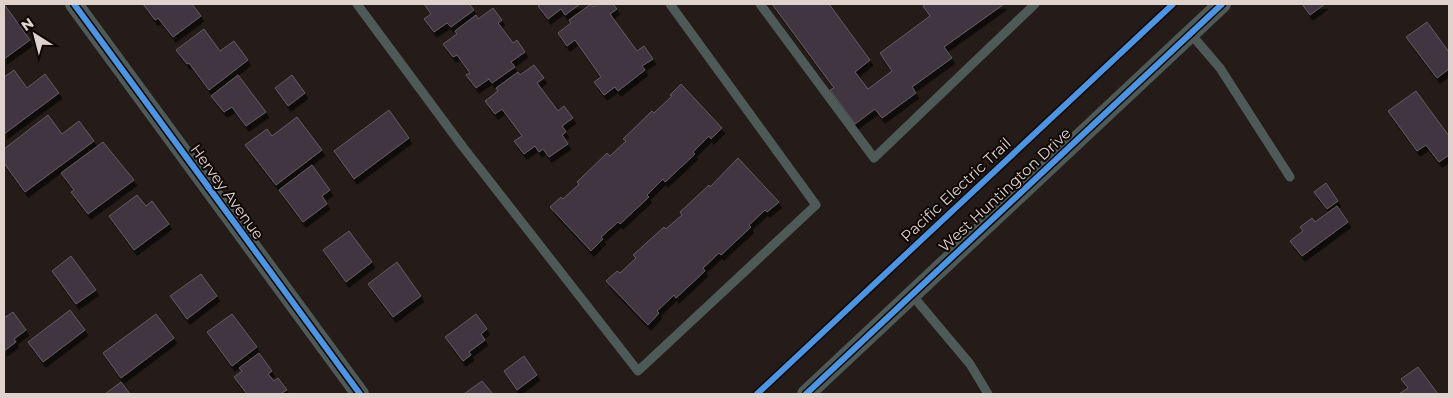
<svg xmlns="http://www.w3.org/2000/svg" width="1453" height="398" viewBox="0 0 1453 398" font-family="Montserrat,sans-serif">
<defs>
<filter id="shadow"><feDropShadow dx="3" dy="5.5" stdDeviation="0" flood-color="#0009"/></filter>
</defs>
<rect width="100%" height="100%" fill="#251c19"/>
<!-- building -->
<g fill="#3f3641" stroke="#625c5f" filter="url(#shadow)">
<path d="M4 4 30 40 4 59Z"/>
<path d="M143 4H192L201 16 173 37 158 18 155 20Z"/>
<path d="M424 4H472L470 5 474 10 451 27 447 23 434 32 424 19 431 14Z"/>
<path d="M541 4H580L565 15 561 9 548 19 538 6Z"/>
<path d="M591 4 593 7 597 4H613L617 9 610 14 637 51 644 46 653 59 642 66 645 70 618 91 615 87 604 95 594 82 601 77 575 40 567 46 558 33 571 23 569 20Z"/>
<path d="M772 4H829L870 60 855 72 868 89 892 71 880 53 930 16 923 6 926 4H1004L944 47 952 58 912 87 916 93 882 118 875 109 855 124 830 90 834 88Z"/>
<path d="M1302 4H1325L1310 15Z"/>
<path d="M493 8 502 20 498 23 513 43 517 40 525 52 511 62 515 67 492 83 489 79 476 88 466 75 470 73 457 55 453 57 443 44 457 34 455 31 476 15 478 19Z"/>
<path d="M1427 22 1449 52V69L1437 78 1406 37Z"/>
<path d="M204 29 220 51 234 41 248 60 209 90 189 63 187 64 176 50Z"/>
<path d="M534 65 544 78 537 83 558 111 564 106 573 118 562 126 566 132 562 135 568 144 549 157 543 149 539 152 535 146 524 154 514 141 522 136 502 109 495 114 485 101 498 91 496 88 518 72 520 75Z"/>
<path d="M14 70 27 88 45 74 59 93 4 134V77Z"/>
<path d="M238 75 266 112 246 126 232 107 224 112 211 96Z"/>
<path d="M292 75 305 93 288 106 275 88Z"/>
<path d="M681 84 722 128 711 139 709 136 693 152 695 154 665 182 663 179 647 195 649 197 620 224 618 222 601 237 603 239 591 251 550 207 561 197 563 199 579 184 577 182 607 153 610 156 626 141 623 139 652 111 654 113 672 96 670 95Z"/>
<path d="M1416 91 1449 136V155L1439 162 1426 145 1417 151 1388 111Z"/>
<path d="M389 110 409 138 354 179 334 151Z"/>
<path d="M48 115 62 134 79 121 94 141 25 192 4 163V149Z"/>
<path d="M297 117 322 150 276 185 245 145 267 129 272 136Z"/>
<path d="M103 142 134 180 88 214 71 192 74 190 61 173Z"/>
<path d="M738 158 779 202 767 212 765 210 749 225 751 227 721 255 719 253 703 268 705 271 676 298 674 295 657 311 659 313 648 325 606 281 617 271 620 273 636 258 633 255 664 227 666 229 682 215 680 212 709 185 710 187Z"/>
<path d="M312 165 330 190 322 196 327 204 303 222 279 190Z"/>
<path d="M1326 183 1338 201 1327 209 1314 192Z"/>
<path d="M137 195 146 206 152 201 169 224 134 250 109 216Z"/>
<path d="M1337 206 1348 222 1302 256 1290 241 1303 231 1300 227 1312 218 1315 222Z"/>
<path d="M349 231 372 262 346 282 323 250Z"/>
<path d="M71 256 96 290 76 304 52 271Z"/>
<path d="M397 262 421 296 393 317 368 284Z"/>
<path d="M201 274 217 296 187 319 170 296Z"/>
<path d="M70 310 85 330 43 362 28 342Z"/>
<path d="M13 312 26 330 14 339 16 342 4 351V318Z"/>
<path d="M156 314 174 338 121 378 103 353Z"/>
<path d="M232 314 257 347 232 366 207 332Z"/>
<path d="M476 314 487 329 481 334 485 340 469 352 471 355 463 361 445 337Z"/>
<path d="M259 353 272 371 268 374 274 381 278 378 287 390 280 394H247L234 377 242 371 239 368Z"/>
<path d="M524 356 537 375 517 390 504 371Z"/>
<path d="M1418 367 1438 394H1399L1408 388 1401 379Z"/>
<path d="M482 381 493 394H464Z"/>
<path d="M121 382 130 394H105Z"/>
</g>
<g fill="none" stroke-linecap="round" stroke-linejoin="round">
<!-- service -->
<g stroke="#4e5a57" stroke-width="9">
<path d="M357 4 463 147 638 371 816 205 670 4"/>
<path d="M760 4 874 158 1035 4"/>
<path d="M1190 33 1220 68 1290 177"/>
<path d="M912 295 970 364 988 394"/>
</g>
<!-- minor -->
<g stroke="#4e5a57" stroke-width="18">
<path d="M74 4 360 394"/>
<path d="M806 394 1222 4"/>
</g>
<!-- cycleway casing -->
<g stroke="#0e0705" stroke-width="9">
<g id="cycleway">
<path d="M74 4 360 394"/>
<path d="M757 394 1173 4"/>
<path d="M806 394 1222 4"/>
</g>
</g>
<!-- cycleway -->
<use href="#cycleway" stroke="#4d94e3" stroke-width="6"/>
</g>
<g text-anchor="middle" stroke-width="4" stroke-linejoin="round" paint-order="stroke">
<!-- street labels -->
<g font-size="15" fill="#e0d3ce" stroke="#0e0705">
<text transform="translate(956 190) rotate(-43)" y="5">Pacific Electric Trail</text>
<text transform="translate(1005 190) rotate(-43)" y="5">West Huntington Drive</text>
<text transform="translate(227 192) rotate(54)" y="5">Hervey Avenue</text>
</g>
</g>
<!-- border -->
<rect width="1453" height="398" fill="none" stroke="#e0d3ce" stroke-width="10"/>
<!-- north arrow -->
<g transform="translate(35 35) rotate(324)" stroke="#0e0705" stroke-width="4" paint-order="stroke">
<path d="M0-4L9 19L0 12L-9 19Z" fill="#e0d3ce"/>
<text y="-8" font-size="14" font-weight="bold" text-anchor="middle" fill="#e0d3ce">N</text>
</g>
</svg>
